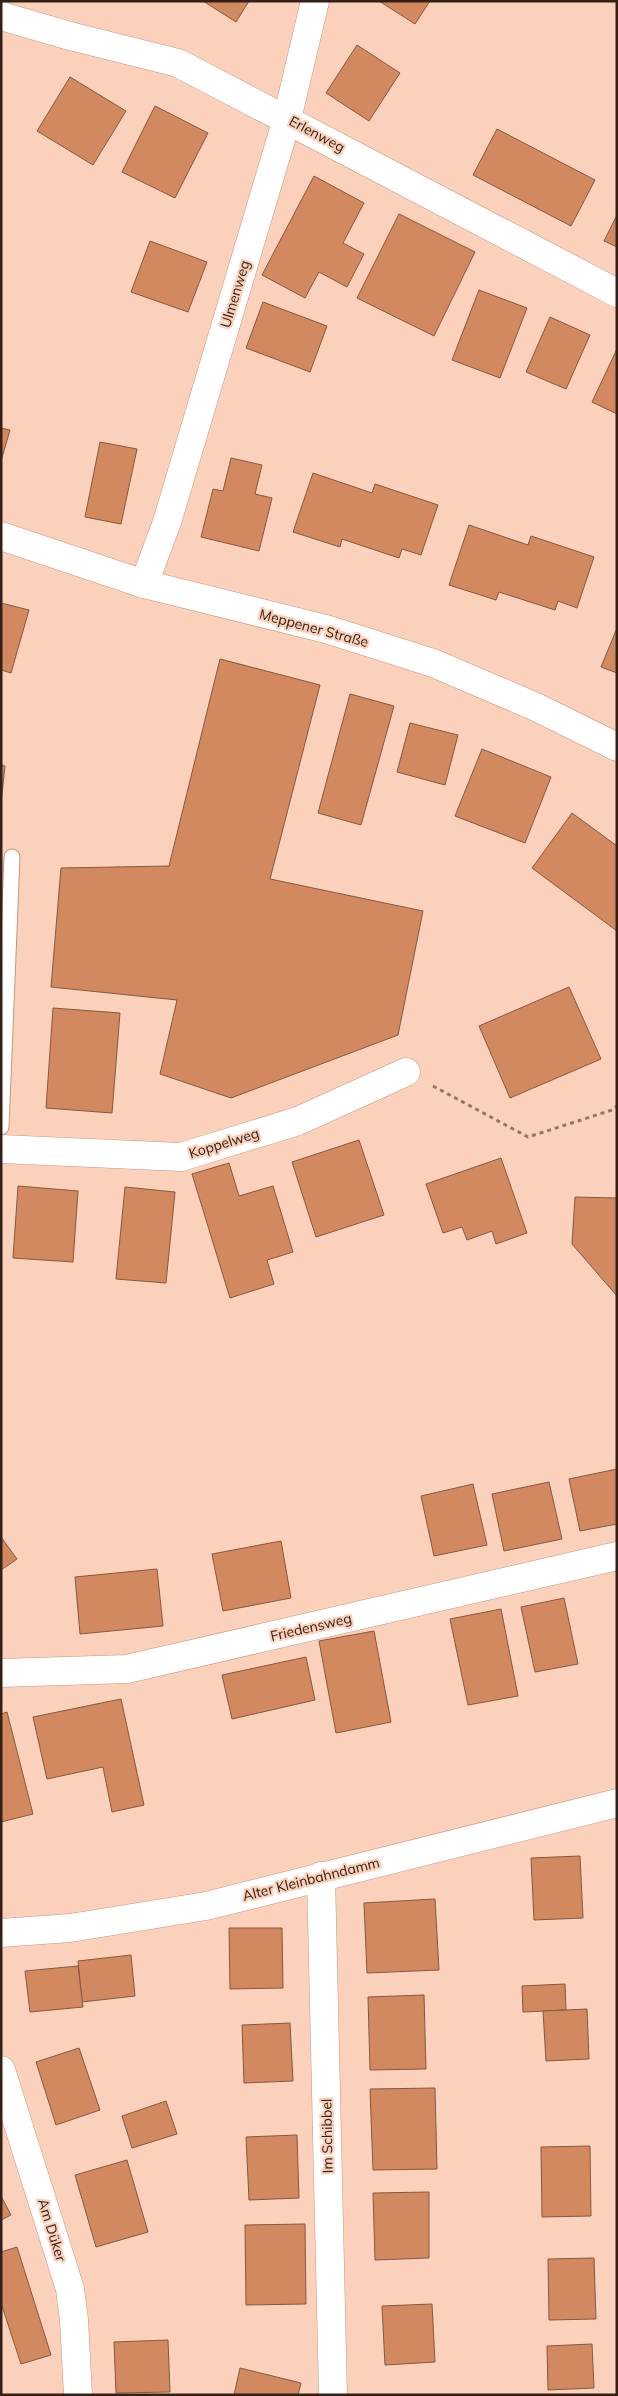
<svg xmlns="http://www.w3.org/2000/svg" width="618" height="2396" viewBox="0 0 618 2396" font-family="Mulish,sans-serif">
<rect width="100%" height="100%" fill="#fbd1bb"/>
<!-- building -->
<g fill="#d38960" stroke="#855840">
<path d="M203 1H249L236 22Z"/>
<path d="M379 1H430L415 24Z"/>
<path d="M357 45 400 73 369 121 326 93Z"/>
<path d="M70 77 126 111 93 165 37 131Z"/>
<path d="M155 106 208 133 175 198 122 172Z"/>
<path d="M497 129 595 180 571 226 473 175Z"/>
<path d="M314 176 364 203 343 243 364 254 347 287 319 272 305 298 262 275Z"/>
<path d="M399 214 475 252 434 336 357 298Z"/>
<path d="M617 215V247L604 241Z"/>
<path d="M150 241 207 262 188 312 131 292Z"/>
<path d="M479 290 527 308 500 378 452 360Z"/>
<path d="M263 302 327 326 310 372 246 348Z"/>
<path d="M550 317 590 335 566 389 526 372Z"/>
<path d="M617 349V414L592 402Z"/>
<path d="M1 428 10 430 1 461Z"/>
<path d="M100 442 137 449 121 524 85 517Z"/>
<path d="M231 458 262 465 255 494 272 498 259 551 201 537 213 489 223 491Z"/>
<path d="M313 473 372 493 375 484 438 505 421 555 402 549 399 558 342 539 340 547 293 532Z"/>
<path d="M469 525 528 545 531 536 594 557 577 608 558 601 555 610 499 592 496 600 449 585Z"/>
<path d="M1 603 29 610 11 673 1 670Z"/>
<path d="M617 628V673L601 667Z"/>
<path d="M220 659 320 685 270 879 423 911 398 1035 231 1098 160 1074 177 1000 51 987 61 868 169 866Z"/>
<path d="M350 694 394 706 361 825 318 813Z"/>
<path d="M410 723 458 735 445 785 397 772Z"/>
<path d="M482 749 551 777 525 843 455 816Z"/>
<path d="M1 765 5 766 1 804Z"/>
<path d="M572 813 617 846V931L532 868Z"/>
<path d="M569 987 601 1059 510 1098 479 1026Z"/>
<path d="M53 1008 120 1013 112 1113 46 1108Z"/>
<path d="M359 1140 384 1215 316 1237 292 1162Z"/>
<path d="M501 1158 527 1233 496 1244 492 1231 467 1240 462 1227 443 1233 426 1184Z"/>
<path d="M229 1163 239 1196 273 1186 293 1252 267 1260 274 1284 230 1298 192 1174Z"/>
<path d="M18 1186 78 1191 73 1262 13 1258Z"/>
<path d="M125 1187 175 1192 166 1283 116 1279Z"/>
<path d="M575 1197 617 1198V1296L572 1244Z"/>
<path d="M617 1469V1524L580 1531 569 1479Z"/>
<path d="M549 1482 562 1539 504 1551 492 1494Z"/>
<path d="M473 1484 487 1545 434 1556 421 1496Z"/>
<path d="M1 1537 17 1559 1 1570Z"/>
<path d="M281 1541 291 1598 223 1611 212 1554Z"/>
<path d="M157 1569 163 1626 80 1634 75 1577Z"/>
<path d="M564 1598 578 1664 535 1672 521 1607Z"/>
<path d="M501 1609 518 1696 468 1705 450 1619Z"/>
<path d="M374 1631 391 1722 336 1733 319 1641Z"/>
<path d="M306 1657 315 1700 232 1719 222 1675Z"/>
<path d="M121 1699 144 1805 112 1812 103 1767 47 1779 33 1717Z"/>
<path d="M7 1712 33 1814 1 1822V1714Z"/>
<path d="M580 1856 583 1918 534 1920 531 1858Z"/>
<path d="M435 1899 439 1970 367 1973 364 1903Z"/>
<path d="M229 1928H282L283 1988 230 1989Z"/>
<path d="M131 1955 135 1996 82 2002 78 1961Z"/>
<path d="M78 1966 83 2007 30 2012 25 1971Z"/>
<path d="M565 1984 566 2010 523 2012 522 1986Z"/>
<path d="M424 1995 426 2069 370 2070 368 1997Z"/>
<path d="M587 2009 589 2059 546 2061 543 2011Z"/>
<path d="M290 2023 293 2081 244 2083 242 2025Z"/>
<path d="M79 2048 100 2110 56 2125 36 2062Z"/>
<path d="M435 2088 437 2169 373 2170 370 2089Z"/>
<path d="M166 2101 177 2134 132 2148 122 2116Z"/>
<path d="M297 2135 299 2198 249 2200 246 2137Z"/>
<path d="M590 2146 591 2216 542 2217 541 2147Z"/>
<path d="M127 2160 148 2232 96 2247 75 2175Z"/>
<path d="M429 2192V2258L375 2260 373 2193Z"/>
<path d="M1 2196 11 2215 1 2220Z"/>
<path d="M305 2224 306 2304 246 2305 245 2225Z"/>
<path d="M17 2247 51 2355 21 2364 1 2303V2252Z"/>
<path d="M594 2258 596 2319 549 2320 548 2259Z"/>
<path d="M432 2304 435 2362 385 2365 382 2306Z"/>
<path d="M168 2340 170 2392 116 2393 114 2342Z"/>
<path d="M592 2344 594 2388 548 2390 547 2346Z"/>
<path d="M240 2368 301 2383 298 2395H234Z"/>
</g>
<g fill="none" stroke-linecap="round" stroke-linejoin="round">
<!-- lane casing -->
<g stroke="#c7967c" stroke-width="17">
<path id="lane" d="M1 1127 12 857"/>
</g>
<!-- street casing -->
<g stroke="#c7967c" stroke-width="29">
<g id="street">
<path d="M1 16 70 36 178 63 617 293"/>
<path d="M144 584 167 522 287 119 315 1"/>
<path d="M1 1149 181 1157 298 1121 406 1072"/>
<path d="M1 1673 127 1669 617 1556"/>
<path d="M321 1876 333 2395"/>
<path d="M1 1933 70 1928 206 1906 617 1803"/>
<path d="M1 2070 70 2289 74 2320 78 2395"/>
</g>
</g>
<!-- secondary casing -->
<g stroke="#c7967c" stroke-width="29">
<path id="secondary" d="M1 536 144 584 326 629 433 663 536 707 617 747"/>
</g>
<!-- path -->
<path stroke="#957767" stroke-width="3" stroke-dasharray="4 4" stroke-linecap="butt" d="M433 1086 528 1137 612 1110 617 1106"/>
<!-- lane -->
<use href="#lane" stroke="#fff" stroke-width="15"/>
<!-- street -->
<use href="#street" stroke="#fff" stroke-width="28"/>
<!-- secondary -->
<use href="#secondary" stroke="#fff" stroke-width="28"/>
</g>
<g text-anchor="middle" stroke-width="4.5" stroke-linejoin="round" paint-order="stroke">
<!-- street labels -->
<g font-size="14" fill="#332016" stroke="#fbd1bb">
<text transform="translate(317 134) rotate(28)" y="5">Erlenweg</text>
<text transform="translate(235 294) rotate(-73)" y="5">Ulmenweg</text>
<text transform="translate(314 628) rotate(15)" y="5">Meppener Straße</text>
<text transform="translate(224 1143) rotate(-17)" y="5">Koppelweg</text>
<text transform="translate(311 1627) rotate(-13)" y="5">Friedensweg</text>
<text transform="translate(311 1879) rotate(-14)" y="5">Alter Kleinbahndamm</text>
<text transform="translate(327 2136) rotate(-91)" y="5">Im Schibbel</text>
<text transform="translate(52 2230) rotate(73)" y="5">Am Düker</text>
</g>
</g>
<!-- border -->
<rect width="618" height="2396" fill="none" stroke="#332016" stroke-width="5"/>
</svg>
